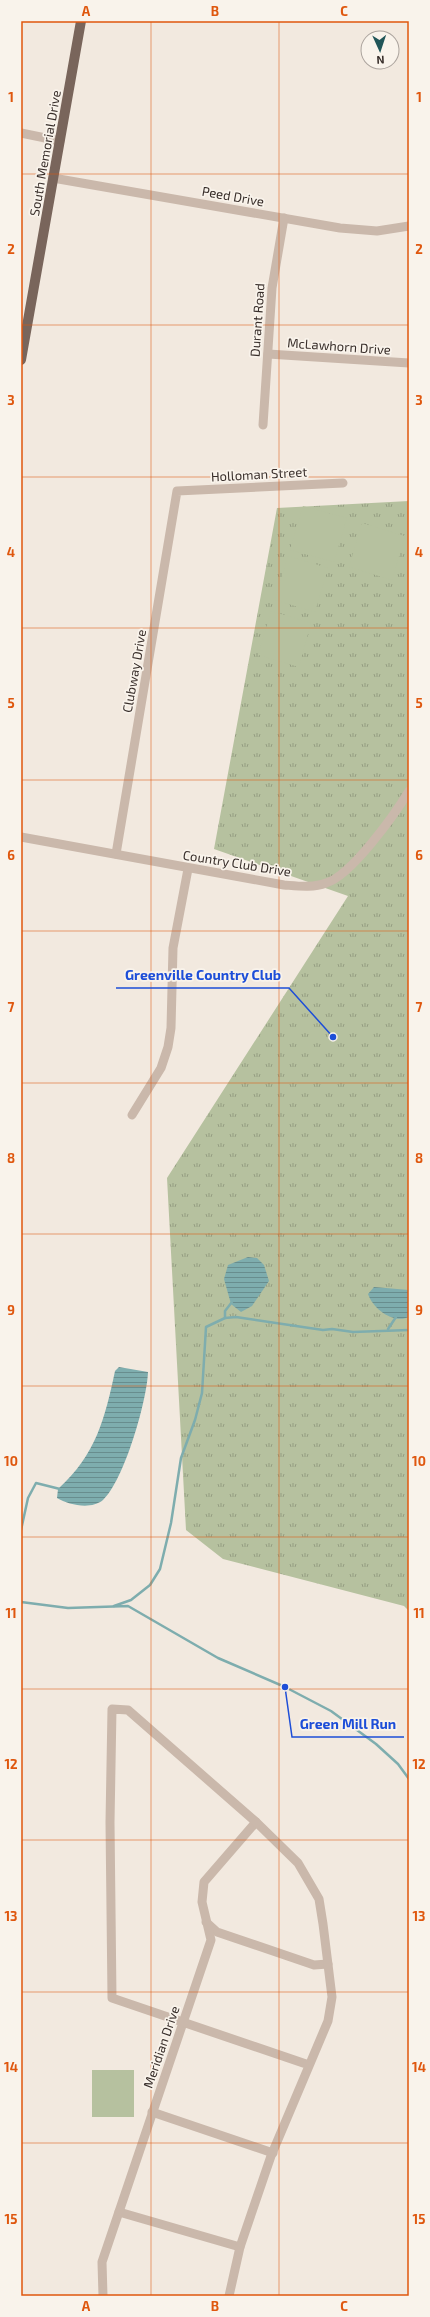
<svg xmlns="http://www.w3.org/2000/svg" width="430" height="2317" viewBox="0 0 430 2317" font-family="'Exo 2',sans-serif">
<defs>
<pattern id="grass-tufts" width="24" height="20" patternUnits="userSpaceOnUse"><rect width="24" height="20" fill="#b6c19f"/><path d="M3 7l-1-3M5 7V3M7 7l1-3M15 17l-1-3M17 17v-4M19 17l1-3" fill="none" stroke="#959d82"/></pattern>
<pattern id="water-rules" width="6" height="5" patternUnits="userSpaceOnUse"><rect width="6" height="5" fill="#7eadae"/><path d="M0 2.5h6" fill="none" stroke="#688d8e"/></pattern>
</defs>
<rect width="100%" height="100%" fill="#f2e9df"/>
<!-- grass -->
<path fill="url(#grass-tufts)" d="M409 501V1611L404 1606 223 1559 186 1530 167 1178 348 896 214 849 277 508Z"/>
<!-- park -->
<g fill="#b6c19f">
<path d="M303 506 347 518 334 562 290 550Z"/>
<path d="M362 523 405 536 392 580 349 567Z"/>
<path d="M288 556 328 568 315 612 275 600Z"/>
<path d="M271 611 311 623 299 667 258 655Z"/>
<rect x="92" y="2070" width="42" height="47"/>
</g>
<!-- water -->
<g fill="url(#water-rules)">
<path d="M248 1257 257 1258 264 1265 269 1281 252 1306 241 1312 231 1304 224 1279 228 1265Z"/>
<path d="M374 1287 409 1290V1317C393 1324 373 1309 368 1294Z"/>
<path d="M119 1367 148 1372C147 1401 124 1481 103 1500 91 1510 69 1505 57 1498L58 1489C96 1455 105 1418 115 1371Z"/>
</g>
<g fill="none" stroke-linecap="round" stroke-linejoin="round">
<!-- stream -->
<g stroke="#7eadae" stroke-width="2.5">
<path d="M225 1318V1311L232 1302"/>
<path d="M388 1329 396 1317"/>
<path d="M21 1530 28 1498 36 1483 60 1489"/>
<path d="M21 1602 68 1608 128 1606 218 1658 285 1687 331 1711 376 1744 398 1764 409 1779"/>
<path d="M114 1606 131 1600 150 1585 160 1569 171 1523 181 1458 195 1420 202 1393 206 1327 225 1318 236 1317 323 1330 332 1329 353 1332 409 1330"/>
</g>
<!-- minor -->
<g stroke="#cab8ab" stroke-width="9">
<path d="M21 133 60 141"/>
<path d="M53 178 340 228 377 231 409 226"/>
<path d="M268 354 409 363"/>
<path d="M263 425 272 288 284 218"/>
<path d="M21 837 284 885C298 886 313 888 326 883 351 876 395 814 409 791"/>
<path d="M116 854 177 491 343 483"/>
<path d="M132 1115 161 1068 168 1047 171 1028 173 948 188 869"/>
<path d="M206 1922 217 1932 314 1965 328 1964"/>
<path d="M152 2112 273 2153"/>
<path d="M119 2212 240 2247"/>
<path d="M103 2296 102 2262 211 1940 202 1902 204 1882 256 1822"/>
<path d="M229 2296 240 2247 271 2156 328 2021 332 1997 323 1924 319 1899 298 1863 256 1822 128 1710 112 1709 110 1822 112 1998 309 2065"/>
</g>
<!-- primary -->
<path stroke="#79655b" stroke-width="10" d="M21 360 81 21"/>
</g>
<!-- grid -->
<path fill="none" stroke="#df570e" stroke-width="1" stroke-opacity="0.55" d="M151 21V2296M279 21V2296M21 174H409M21 325H409M21 477H409M21 628H409M21 780H409M21 931H409M21 1083H409M21 1234H409M21 1386H409M21 1537H409M21 1689H409M21 1840H409M21 1992H409M21 2143H409"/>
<g text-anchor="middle" stroke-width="3.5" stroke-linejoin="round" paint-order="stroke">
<!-- street labels -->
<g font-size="13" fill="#382e2a" stroke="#f9f3eb">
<text transform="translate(45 153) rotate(-80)" y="5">South Memorial Drive</text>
<text transform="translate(233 196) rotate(10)" y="5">Peed Drive</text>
<text transform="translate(257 320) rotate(-86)" y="5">Durant Road</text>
<text transform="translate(339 346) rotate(4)" y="5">McLawhorn Drive</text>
<text transform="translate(259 474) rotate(-3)" y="5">Holloman Street</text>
<text transform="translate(134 671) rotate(-80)" y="5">Clubway Drive</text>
<text transform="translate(237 863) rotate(9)" y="5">Country Club Drive</text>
<text transform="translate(161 2047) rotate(-71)" y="5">Meridian Drive</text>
</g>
</g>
<!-- callouts -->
<path fill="none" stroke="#1d4ed8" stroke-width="1.5" d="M333 1037L289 988H116M285 1687L292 1737H404"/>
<g fill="#1d4ed8" stroke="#f9f3eb" stroke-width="1.5">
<circle cx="333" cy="1037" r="4"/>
<circle cx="285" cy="1687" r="4"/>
</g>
<g font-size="14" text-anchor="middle" font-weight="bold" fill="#1d4ed8" stroke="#f9f3eb" stroke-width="3.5" stroke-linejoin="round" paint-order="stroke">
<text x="203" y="980">Greenville Country Club</text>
<text x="348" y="1729">Green Mill Run</text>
</g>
<!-- border -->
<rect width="430" height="2317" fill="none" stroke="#f9f3eb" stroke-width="44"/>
<!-- north arrow -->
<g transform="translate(380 50) rotate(177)"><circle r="19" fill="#f9f3eb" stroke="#aca49e"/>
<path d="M0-3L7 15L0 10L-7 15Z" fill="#205558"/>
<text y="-6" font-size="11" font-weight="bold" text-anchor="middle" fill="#382e2a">N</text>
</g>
<rect x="22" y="22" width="386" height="2273" fill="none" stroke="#df570e" stroke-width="1.5"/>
<g font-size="13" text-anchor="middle" font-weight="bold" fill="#df570e">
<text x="86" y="16">A</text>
<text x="215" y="16">B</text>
<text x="344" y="16">C</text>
<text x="11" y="102">1</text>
<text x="419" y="102">1</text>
<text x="11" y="254">2</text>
<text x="419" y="254">2</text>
<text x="11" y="405">3</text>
<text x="419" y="405">3</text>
<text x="11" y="557">4</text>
<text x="419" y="557">4</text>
<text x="11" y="708">5</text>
<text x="419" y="708">5</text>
<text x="11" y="860">6</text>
<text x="419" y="860">6</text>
<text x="11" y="1012">7</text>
<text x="419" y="1012">7</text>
<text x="11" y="1163">8</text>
<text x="419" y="1163">8</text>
<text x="11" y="1315">9</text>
<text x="419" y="1315">9</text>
<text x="11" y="1466">10</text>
<text x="419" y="1466">10</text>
<text x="11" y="1618">11</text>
<text x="419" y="1618">11</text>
<text x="11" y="1769">12</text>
<text x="419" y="1769">12</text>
<text x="11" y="1921">13</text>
<text x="419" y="1921">13</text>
<text x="11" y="2072">14</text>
<text x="419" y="2072">14</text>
<text x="11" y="2224">15</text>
<text x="419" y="2224">15</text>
<text x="86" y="2311">A</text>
<text x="215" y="2311">B</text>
<text x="344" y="2311">C</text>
</g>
</svg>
